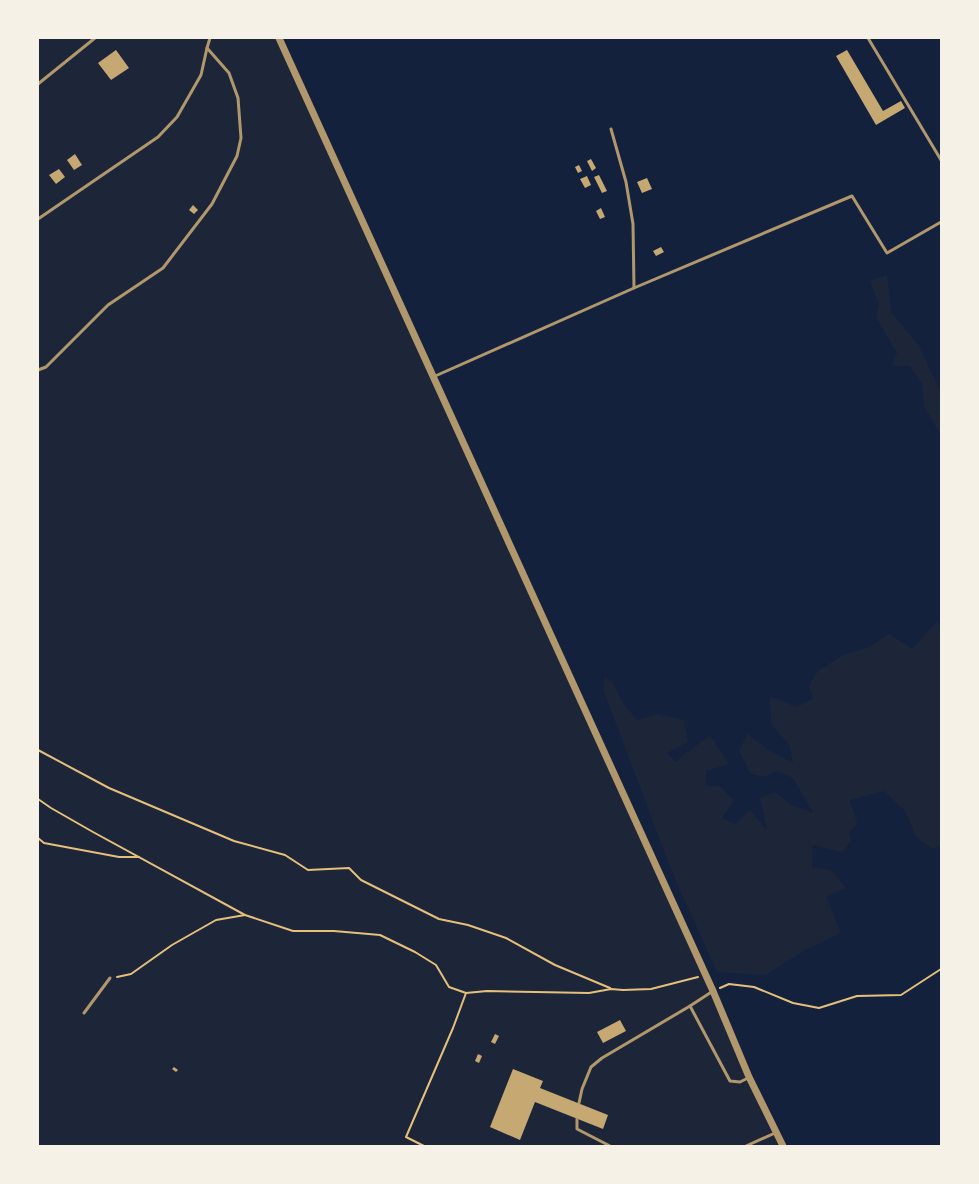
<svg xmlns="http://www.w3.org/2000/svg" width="979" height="1184" viewBox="0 0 979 1184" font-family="'Nunito Sans',sans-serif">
<rect width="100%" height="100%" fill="#14213d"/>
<!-- green -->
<g fill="#1d2539">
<path d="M38 38H220V39L222 38H279L783 1146H38Z"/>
<path d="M887 275 891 312 919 346 941 393V438L940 434 924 406 922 384 910 366H892L897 353 876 317 879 304 870 281Z"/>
<path d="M938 620 941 632V689L940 690 941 692V845L933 849 917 838 905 811 884 791 850 800 857 823 849 833 851 841 842 852 813 845 812 867 831 870 846 888 826 897 841 933 807 949 765 975 717 972 672 872 603 689 605 676 613 684 623 703 637 720 657 714 684 720 688 742 667 753 675 762 710 735 729 764 706 771V785L721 787 734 801 722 818 735 824 750 810 767 830 760 798 775 792 791 805 813 813 793 778 776 771 765 777 751 774 739 751 747 734 767 749 793 763 789 745 771 724 770 696 796 707 813 699 809 685 818 671 843 655 870 647 889 634 912 649Z"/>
</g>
<!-- building -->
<g fill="#c6a872">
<path d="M116 50 129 68 111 80 98 63Z"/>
<path d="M847 50 883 111 901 101 905 108 876 125 836 56Z"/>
<path d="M75 154 82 165 74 170 67 160Z"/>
<path d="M591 159 596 168 592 171 587 161Z"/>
<path d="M579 165 582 171 578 173 575 167Z"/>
<path d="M59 169 65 177 56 184 49 175Z"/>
<path d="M599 175 607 191 602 193 594 177Z"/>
<path d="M587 176 591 185 585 188 580 179Z"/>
<path d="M647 178 652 189 642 193 637 182Z"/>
<path d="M193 205 198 210 194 214 189 210Z"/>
<path d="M601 208 605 217 600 219 596 211Z"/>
<path d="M661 247 664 252 656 256 653 251Z"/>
<path d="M620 1020 626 1031 603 1043 597 1032Z"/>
<path d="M495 1034 499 1036 495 1044 491 1042Z"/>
<path d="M478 1054 482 1056 479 1063 475 1061Z"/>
<path d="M174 1067 178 1070 176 1072 172 1069Z"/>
<path d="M513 1069 543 1081 540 1088 608 1115 603 1129 535 1102 520 1140 490 1127Z"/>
</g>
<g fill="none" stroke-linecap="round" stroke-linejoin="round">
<!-- path -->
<g stroke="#e5c07b" stroke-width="2">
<path d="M38 750 109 788 234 841 285 855 308 870 349 868 361 880 439 919 468 925 506 938 555 965 610 988"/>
<path d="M38 799 51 808 93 832 245 915 293 931H334L380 935 415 952 436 965 449 987 466 993 487 991 589 993 611 989 623 990 651 989 698 977"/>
<path d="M38 838 44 843 119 857H139"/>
<path d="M117 977 131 974 172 945 216 920 245 915"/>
<path d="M720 988 729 984 754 987 793 1003 819 1008 857 996 901 995 941 969"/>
<path d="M424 1146 406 1137 453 1028 466 993"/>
</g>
<!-- service -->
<g stroke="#b1986c" stroke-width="3">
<path d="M868 38 941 160"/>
<path d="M38 84 95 38"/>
<path d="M611 129 626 182 633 224 634 288"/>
<path d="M38 219 158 137 177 117 201 75 207 48"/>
<path d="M38 370 46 367 108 305 163 268 212 204 237 156 241 138 238 98 229 73 207 48 210 38"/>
<path d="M433 377 634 288 852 196 887 253 941 222"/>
<path d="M690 1006 730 1081 740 1082 748 1078"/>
<path d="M84 1013 110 978"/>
<path d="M579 1103 582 1089 591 1067 602 1058 690 1006 713 991"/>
<path d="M577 1119V1129L610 1146"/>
<path d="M746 1146 775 1133"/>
</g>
<!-- tertiary -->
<path stroke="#b1986c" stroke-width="7" d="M279 38 713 991 749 1077 783 1146"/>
</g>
<!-- border -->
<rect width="979" height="1184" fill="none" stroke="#f6f1e7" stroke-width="78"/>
</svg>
